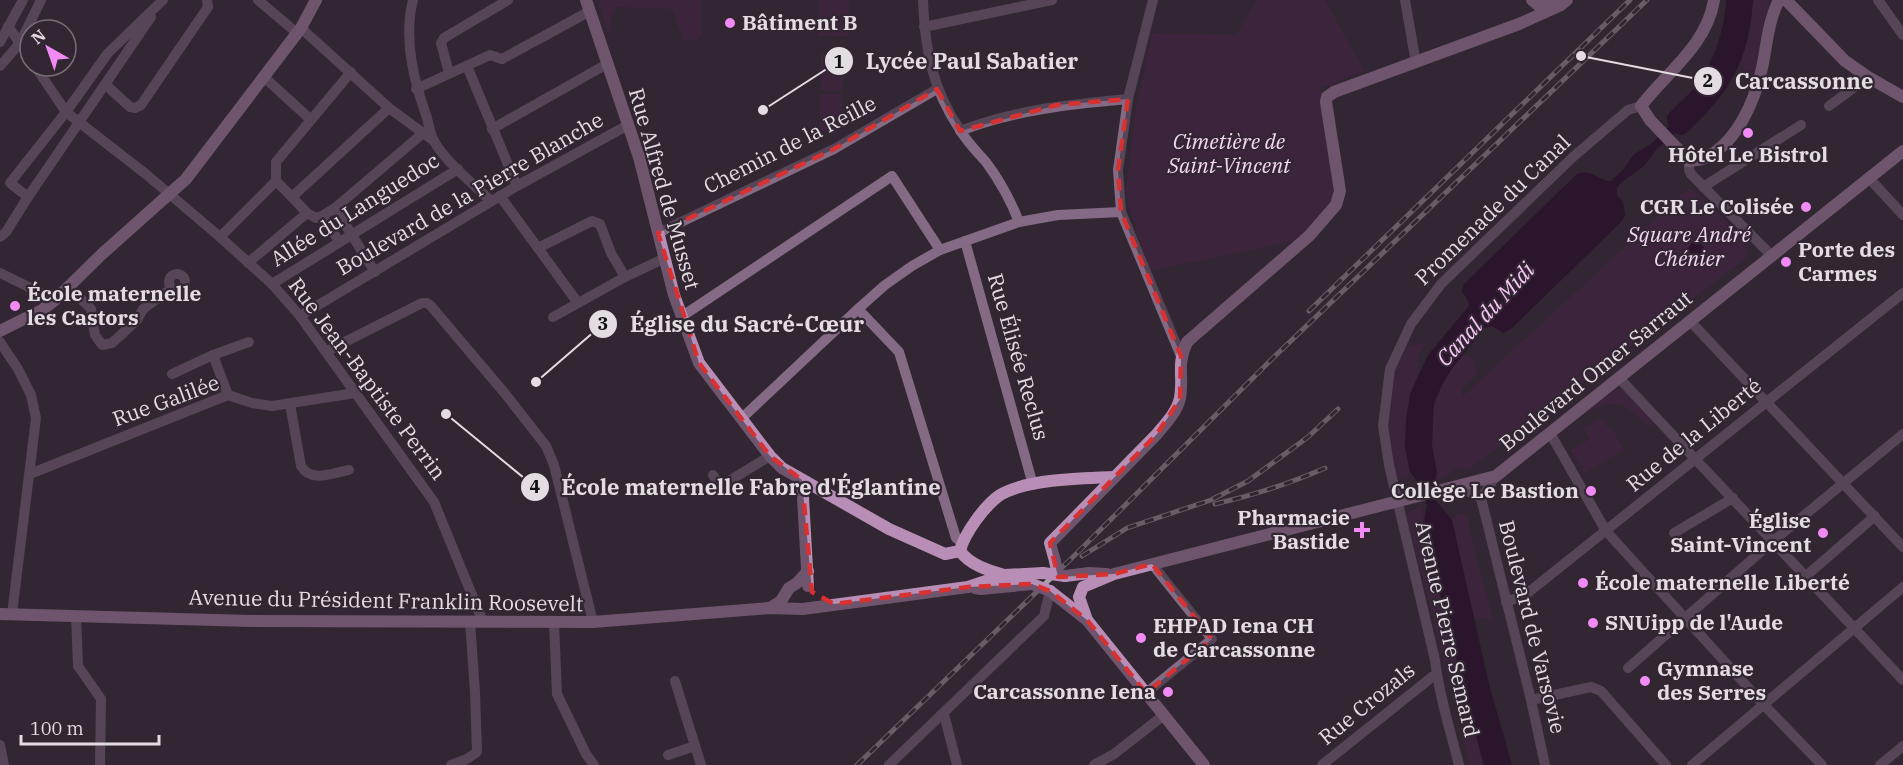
<svg xmlns="http://www.w3.org/2000/svg" width="1903" height="765" viewBox="0 0 1903 765" font-family="'IBM Plex Serif',serif">
<rect width="100%" height="100%" fill="#312631"/>
<!-- green -->
<g fill="#4a254b">
<path d="M599 0H702V34L696 40 683 41 673 9 617 7 611 13V26L608 34Z"/>
<rect x="818" y="0" width="31" height="36"/>
<path d="M1257 0H1325L1364 71 1320 88 1334 190 1330 204 1298 240 1150 271 1128 204 1126 189 1135 114 1152 33 1236 35Z"/>
<path d="M1753 0H1768V11L1756 68 1753 74 1745 72 1742 59 1751 30Z"/>
<path d="M821 53H842L843 91H821Z"/>
<path d="M820 94H842L841 131H820Z"/>
<path d="M1689 188 1697 193 1741 235 1746 244 1747 257 1468 470 1455 467 1450 474 1438 480C1435 474 1435 465 1434 458 1426 414 1437 387 1464 353L1474 361 1477 373 1462 388V397Z"/>
<path d="M1424 343 1417 360 1419 370 1410 394 1406 420 1405 448 1410 472 1405 478H1396L1383 426 1395 364 1404 347Z"/>
<path d="M1619 389 1624 390 1655 422 1649 427C1621 401 1619 397 1583 414L1612 391Z"/>
<path d="M1602 418 1608 428 1611 427 1624 450 1584 473 1571 450 1590 439 1584 428Z"/>
<path d="M1422 506 1423 525 1430 557 1483 765H1470L1407 516 1410 511Z"/>
<path d="M1467 514 1472 542 1493 619 1474 617 1452 520 1457 515Z"/>
</g>
<!-- water -->
<g fill="#240026">
<path d="M1726 0H1753C1749 61 1730 93 1685 134L1681 135 1675 133 1657 149 1644 166 1621 183 1617 188V195L1623 202 1625 216 1620 223 1511 329 1503 333 1492 326 1485 328 1454 366 1444 381 1434 403 1432 445 1437 472 1434 485 1437 502 1452 520 1489 684 1512 765H1484L1430 557 1423 525 1427 506 1421 486 1410 472 1405 448 1406 420 1410 394 1428 355 1469 306 1468 301 1462 291 1464 284 1577 174C1592 168 1598 181 1611 181L1623 170 1634 154 1651 144 1668 127 1667 116C1676 105 1688 96 1697 85 1714 61 1725 29 1726 0Z"/>
<path d="M1693 241C1701 243 1705 246 1707 254L1703 261 1696 260 1691 256 1688 248Z"/>
</g>
<g fill="none" stroke-linecap="round" stroke-linejoin="round">
<!-- street -->
<g stroke="#846a84" stroke-width="10">
<path d="M258 0 297 33"/>
<path d="M413 0C403 39 414 81 427 118 429 125 430 134 434 141 443 159 475 186 491 201"/>
<path d="M923 0C925 50 932 88 960 130 967 142 977 152 986 162 1000 181 1011 201 1019 222"/>
<path d="M1153 0 1128 99 1118 170 1121 212 1181 356"/>
<path d="M1405 0 1416 63"/>
<path d="M1878 0 1903 35"/>
<path d="M8 26 30 58"/>
<path d="M924 27 1052 0"/>
<path d="M301 28 389 108 434 141"/>
<path d="M0 42 23 0"/>
<path d="M0 66 20 43 41 0"/>
<path d="M35 66 66 112 147 175 220 237 272 284 300 316 434 502 483 622"/>
<path d="M467 66 517 186"/>
<path d="M449 73 441 43 444 38 508 0"/>
<path d="M264 77 310 119"/>
<path d="M106 85 130 107 135 108 141 105 208 7 207 0"/>
<path d="M416 89 490 55 502 59 590 11"/>
<path d="M1829 106 1868 77"/>
<path d="M492 129 607 64"/>
<path d="M960 131C1014 110 1071 104 1128 99"/>
<path d="M1689 161V170L1691 174 1772 256"/>
<path d="M1869 178 1903 215"/>
<path d="M276 181V162L351 72"/>
<path d="M1703 187 1801 125"/>
<path d="M500 196 578 303"/>
<path d="M28 197 151 17"/>
<path d="M292 197 307 213 316 218 322 216 339 241"/>
<path d="M335 208 375 272"/>
<path d="M322 216 335 208 422 134"/>
<path d="M658 233 834 149 937 89"/>
<path d="M0 237 6 232 28 197 10 183 66 112 108 53 163 0"/>
<path d="M220 237 276 181 292 197 389 108"/>
<path d="M965 241 1033 485"/>
<path d="M538 248 592 221 600 224 611 253 625 277"/>
<path d="M248 263 307 213"/>
<path d="M0 273 55 300"/>
<circle cx="177" cy="282" r="8"/>
<path d="M272 284 458 169"/>
<path d="M68 286 91 309 95 335 102 345 112 343 137 320 143 309 172 288"/>
<path d="M858 309 899 352 956 538 962 543"/>
<path d="M300 316 517 186 628 125"/>
<path d="M553 317 625 277 665 258"/>
<path d="M681 317 892 176 940 250"/>
<path d="M1690 321 1903 547"/>
<path d="M0 342 18 369 31 395 36 418 12 614"/>
<path d="M327 351 422 303H427L431 306 507 396 546 446 554 465 593 622"/>
<path d="M213 355 228 395"/>
<path d="M172 374 213 355 249 342"/>
<path d="M1619 378 1903 680"/>
<path d="M290 404 301 466C311 483 332 473 349 470"/>
<path d="M741 419 858 309 885 285 912 266 940 250 1019 222 1058 215 1121 212"/>
<path d="M1550 433 1606 531 1764 705 1822 765"/>
<path d="M30 474 228 395 252 403 272 406 355 393"/>
<path d="M713 475 718 483 724 484 770 456"/>
<path d="M1496 476 1481 498 1531 700 1545 765"/>
<path d="M1458 486 1481 498"/>
<path d="M1674 533 1733 498"/>
<path d="M1806 576 1875 516"/>
<path d="M1506 602 1525 595 1903 293"/>
<path d="M76 616 78 666 101 699 100 765"/>
<path d="M554 622 557 694 586 754 594 765"/>
<path d="M1628 668 1773 541 1903 434"/>
<path d="M675 681 701 765"/>
<path d="M1146 693 1212 639 1152 564"/>
<path d="M1531 700 1591 687 1601 691 1666 765"/>
<path d="M944 714 957 765"/>
<path d="M0 745 4 765"/>
<path d="M668 755 695 746"/>
<path d="M451 765 467 759 477 752 475 692 470 622"/>
<path d="M889 765 1044 616 1050 591"/>
<path d="M1094 765 1114 754 1164 715"/>
<path d="M1322 765 1432 677 1437 675"/>
<path d="M1459 765C1450 730 1439 695 1435 660L1389 465 1383 426 1390 369 1411 324 1441 284 1573 157 1628 110 1641 106"/>
<path d="M1692 765 1903 587"/>
<path d="M1880 765 1903 746"/>
</g>
<!-- secondary -->
<g stroke="#b88eb7" stroke-width="12">
<path d="M586 0 639 157 674 295 699 363 770 456 782 468 889 529 945 554 960 551"/>
<path d="M1532 0 1538 5H1557"/>
<path d="M1714 0C1707 45 1667 72 1641 106L1650 120 1689 161C1695 160 1702 160 1707 157 1738 141 1755 100 1762 68 1767 45 1768 21 1779 0"/>
<path d="M1786 0 1845 61 1868 77 1903 97"/>
<path d="M0 331 42 310 55 300 102 254 186 179 301 28 316 0"/>
<path d="M802 480 808 586"/>
<path d="M960 551C964 534 985 505 1000 495 1026 479 1084 478 1114 477"/>
<path d="M960 551C970 565 988 570 1004 575"/>
<path d="M1055 561 1050 543 1157 434C1166 423 1177 412 1180 398 1184 376 1176 366 1187 342L1309 236 1336 205 1340 191 1326 102 1327 97 1334 92 1519 24 1561 5 1567 0"/>
<path d="M1065 576 1089 573 1107 574"/>
<path d="M975 588 981 589 1032 584"/>
<path d="M1050 591 1087 620 1204 765"/>
<path d="M770 608 781 601 789 588 797 583 808 571"/>
<path d="M0 614 251 621 593 622 770 608 803 609 968 587 1004 575 1043 573"/>
<path d="M1087 620 1079 597 1083 587 1114 574 1496 476 1903 151"/>
</g>
<!-- rail casing -->
<g stroke="#a89fa7" stroke-width="5">
<g id="rail">
<path d="M1309 311 1630 0"/>
<path d="M1215 504C1254 495 1289 484 1325 468"/>
<path d="M1082 556 1127 528 1211 500 1248 481 1308 437 1338 409"/>
<path d="M857 765 1077 553 1273 358 1647 0"/>
</g>
</g>
<!-- rail -->
<use href="#rail" stroke="#312631" stroke-width="3" stroke-dasharray="9" stroke-linecap="butt"/>
<!-- secondary-bridge -->
<g stroke="#b88eb7" stroke-width="12">
<path d="M1055 561 1058 575"/>
<path d="M1043 573 1065 576"/>
<path d="M1032 584 1050 591"/>
</g>
</g>
<!-- marked area -->
<path d="M0 0H1903V765H0ZM937 89 960 131 1057 105 1128 99 1118 170 1121 212 1181 356 1180 399 1157 434 1050 543 1058 577 1114 574 1152 564 1212 639 1146 693 1087 620 1050 591 1032 584 968 587 834 604 812 592 802 480 770 456 699 363 658 233 834 149Z" fill="#312631" fill-opacity=".55" fill-rule="evenodd"/>
<path fill="none" stroke="#d73131" stroke-width="4.5" stroke-dasharray="12 8" stroke-linejoin="round" d="M937 89 960 131 1057 105 1128 99 1118 170 1121 212 1181 356 1180 399 1157 434 1050 543 1058 577 1114 574 1152 564 1212 639 1146 693 1087 620 1050 591 1032 584 968 587 834 604 812 592 802 480 770 456 699 363 658 233 834 149Z"/>
<!-- markers -->
<g fill="#f18af4" stroke="#312631" stroke-width="2">
<circle cx="730" cy="23" r="6"/>
<circle cx="1748" cy="133" r="6"/>
<circle cx="1806" cy="207" r="6"/>
<circle cx="1786" cy="262" r="6"/>
<circle cx="15" cy="306" r="6"/>
<circle cx="1591" cy="491" r="6"/>
<path d="M1359 521h6v6h6v6h-6v6h-6v-6h-6v-6h6z"/>
<circle cx="1823" cy="533" r="6"/>
<circle cx="1583" cy="583" r="6"/>
<circle cx="1593" cy="623" r="6"/>
<circle cx="1141" cy="638" r="6"/>
<circle cx="1645" cy="681" r="6"/>
<circle cx="1168" cy="692" r="6"/>
</g>
<g text-anchor="middle" stroke-width="4.5" stroke-linejoin="round" paint-order="stroke">
<!-- poi labels -->
<g font-size="21" font-weight="bold" fill="#e4dce3" stroke="#312631" text-anchor="start">
<text x="742" y="30">Bâtiment B</text>
<text x="1748" y="162" text-anchor="middle">Hôtel Le Bistrol</text>
<text x="1794" y="214" text-anchor="end">CGR Le Colisée</text>
<text x="1798" y="257">Porte des<tspan x="1798" dy="24">Carmes</tspan></text>
<text x="27" y="301">École maternelle<tspan x="27" dy="24">les Castors</tspan></text>
<text x="1579" y="498" text-anchor="end">Collège Le Bastion</text>
<text x="1350" y="525" text-anchor="end">Pharmacie<tspan x="1350" dy="24">Bastide</tspan></text>
<text x="1811" y="528" text-anchor="end">Église<tspan x="1811" dy="24">Saint-Vincent</tspan></text>
<text x="1595" y="590">École maternelle Liberté</text>
<text x="1605" y="630">SNUipp de l'Aude</text>
<text x="1153" y="633">EHPAD Iena CH<tspan x="1153" dy="24">de Carcassonne</tspan></text>
<text x="1657" y="676">Gymnase<tspan x="1657" dy="24">des Serres</tspan></text>
<text x="1156" y="699" text-anchor="end">Carcassonne Iena</text>
</g>
<!-- park labels -->
<g font-size="21" font-style="italic" fill="#f6d5f5" stroke="#312631">
<text x="1229" y="149">Cimetière de<tspan x="1229" dy="24">Saint-Vincent</tspan></text>
<text x="1689" y="242">Square André<tspan x="1689" dy="24">Chénier</tspan></text>
</g>
<!-- street labels -->
<g font-size="21" fill="#e4dce3" stroke="#312631">
<text transform="translate(790 145) rotate(-27)" y="7">Chemin de la Reille</text>
<text transform="translate(664 189) rotate(74)" y="7">Rue Alfred de Musset</text>
<text transform="translate(470 194) rotate(-30)" y="7">Boulevard de la Pierre Blanche</text>
<text transform="translate(355 210) rotate(-32)" y="7">Allée du Languedoc</text>
<text transform="translate(1493 210) rotate(-44)" y="7">Promenade du Canal</text>
<text transform="translate(1018 357) rotate(74)" y="7">Rue Élisée Reclus</text>
<text transform="translate(1596 371) rotate(-39)" y="7">Boulevard Omer Sarraut</text>
<text transform="translate(367 379) rotate(53)" y="7">Rue Jean-Baptiste Perrin</text>
<text transform="translate(166 401) rotate(-20)" y="7">Rue Galilée</text>
<text transform="translate(1694 435) rotate(-39)" y="7">Rue de la Liberté</text>
<text transform="translate(386 601) rotate(1)" y="7">Avenue du Président Franklin Roosevelt</text>
<text transform="translate(1532 627) rotate(76)" y="7">Boulevard de Varsovie</text>
<text transform="translate(1447 629) rotate(77)" y="7">Avenue Pierre Semard</text>
<text transform="translate(1367 704) rotate(-39)" y="7">Rue Crozals</text>
</g>
<!-- water labels -->
<g font-size="22" font-style="italic" fill="#f8c7f8" stroke="#312631">
<text transform="translate(1485 314) rotate(-47)" y="8">Canal du Midi</text>
</g>
</g>
<!-- callouts -->
<path fill="none" stroke="#e4dce3" stroke-width="2" d="M763 110L839 61M1581 56L1708 81M536 382L603 324M446 414L535 487"/>
<g fill="#e4dce3" stroke="#312631" stroke-width="2">
<circle cx="763" cy="110" r="6"/>
<circle cx="1581" cy="56" r="6"/>
<circle cx="536" cy="382" r="6"/>
<circle cx="446" cy="414" r="6"/>
<circle cx="839" cy="61" r="15"/>
<circle cx="1708" cy="81" r="15"/>
<circle cx="603" cy="324" r="15"/>
<circle cx="535" cy="487" r="15"/>
</g>
<g font-size="18" text-anchor="middle" font-weight="bold" fill="#111">
<text x="839" y="68">1</text>
<text x="1708" y="87">2</text>
<text x="603" y="330">3</text>
<text x="535" y="493">4</text>
</g>
<g font-size="22" text-anchor="middle" font-weight="bold" fill="#e4dce3" stroke="#312631" stroke-width="4.5" stroke-linejoin="round" paint-order="stroke">
<text x="972" y="69">Lycée Paul Sabatier</text>
<text x="1804" y="89">Carcassonne</text>
<text x="747" y="332">Église du Sacré-Cœur</text>
<text x="751" y="495">École maternelle Fabre d'Églantine</text>
</g>
<!-- north arrow -->
<g transform="translate(48 48) rotate(320)"><circle r="28" fill="#312631" stroke="#796f78" stroke-width="1.5"/>
<path d="M0-4.5L10 22L0 15L-10 22Z" fill="#f18af4"/>
<text y="-9" font-size="16" font-weight="bold" text-anchor="middle" fill="#e4dce3">N</text>
</g>
<!-- scale -->
<path d="M21 735v9h138v-9" fill="none" stroke="#e4dce3" stroke-width="3"/>
<text x="30" y="735" font-size="18" fill="#e4dce3" stroke="#312631" stroke-width="4.5" paint-order="stroke">100 m</text>
</svg>
